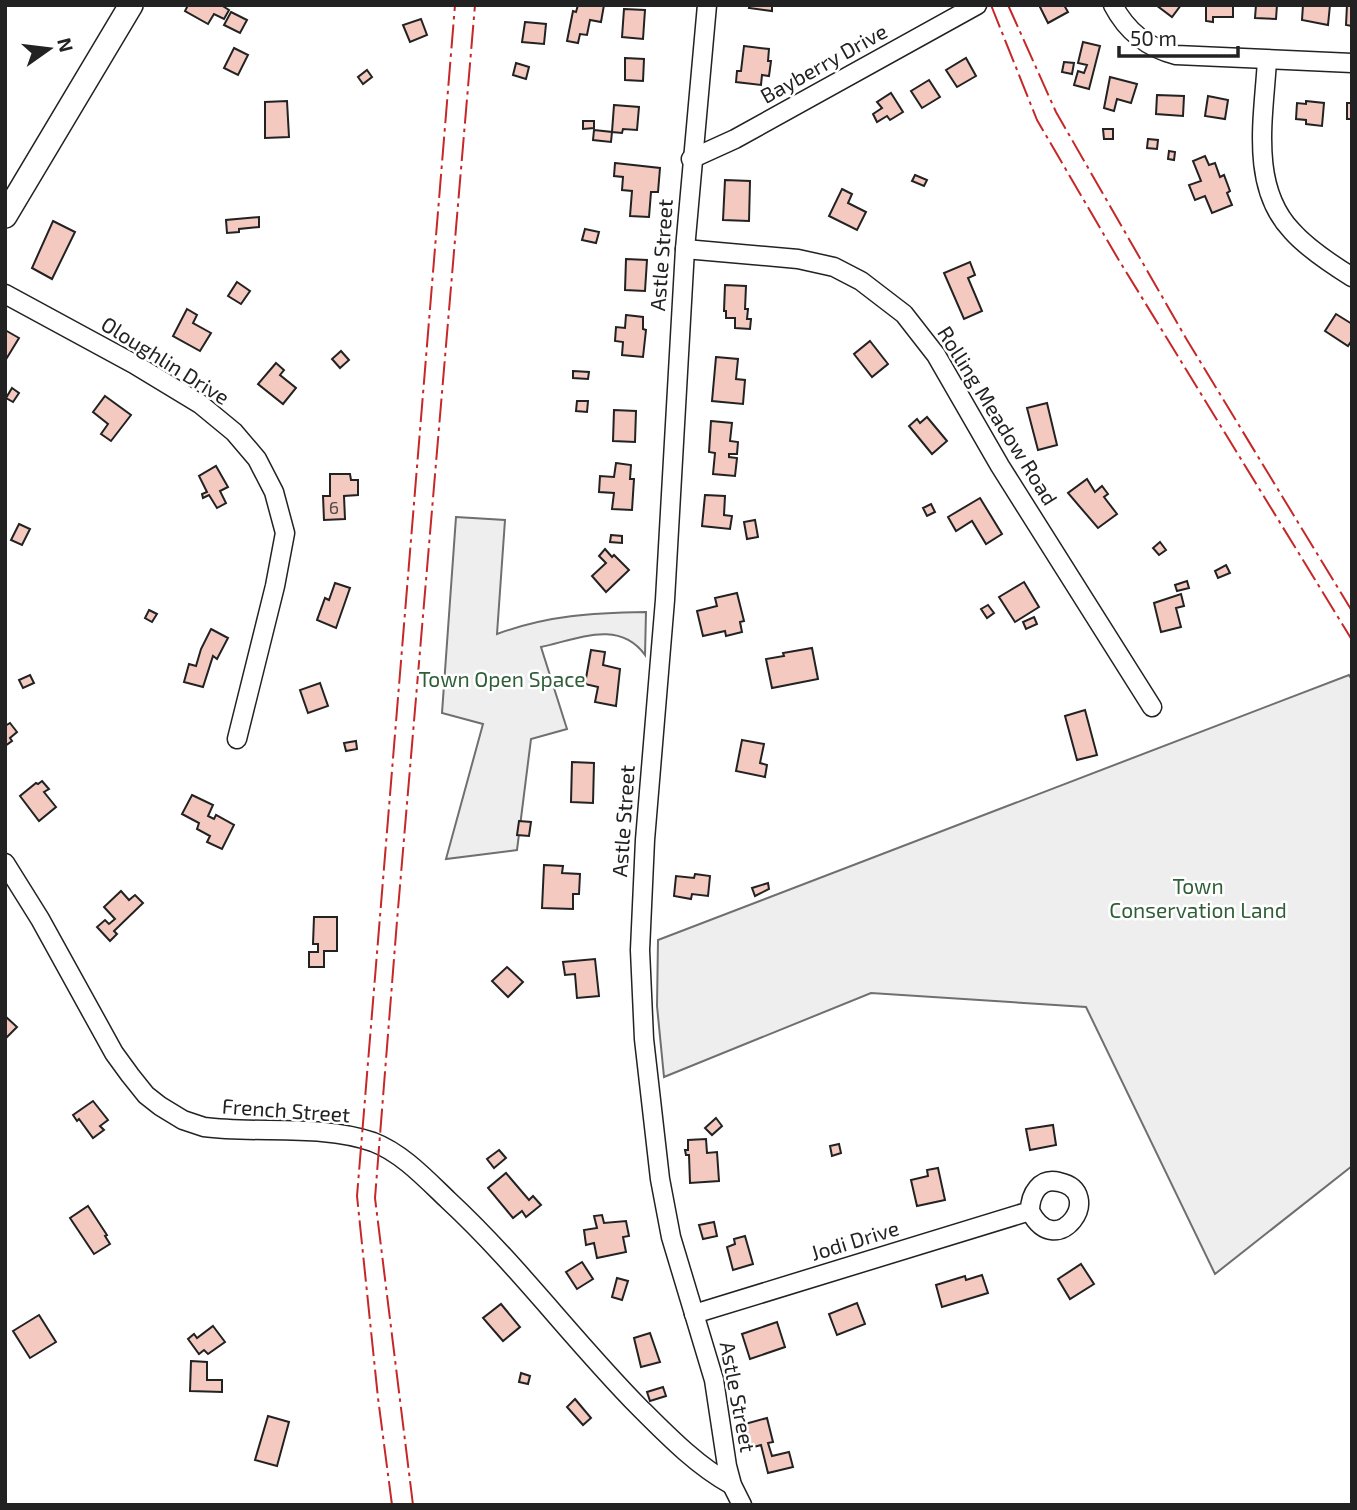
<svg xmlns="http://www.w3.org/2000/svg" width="1357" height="1510" viewBox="0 0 1357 1510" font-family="'Exo 2',sans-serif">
<rect width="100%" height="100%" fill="#fff"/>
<!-- green -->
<g fill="#eee" stroke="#6f6f6f" stroke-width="2">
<path d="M456 517 505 520 497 634C549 615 592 613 646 612L645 655C619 619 578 639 541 647L567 729 531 739 517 850 446 859 483 724 442 713Z"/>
<path d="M1349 675 1352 680V1166L1215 1274 1086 1007 871 993 664 1077 657 1006 658 940Z"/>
</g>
<!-- building -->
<g fill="#f3c9c0" stroke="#222" stroke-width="2">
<path d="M188 5H221L229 10 224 19 214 14 208 24 185 11Z"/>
<path d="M578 5H604L601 22 590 20 587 35 580 34 578 43 567 41 573 11 576 12Z"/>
<path d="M750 5H772V11L749 8Z"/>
<path d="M1039 5H1064L1068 12 1048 23Z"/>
<path d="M1156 5H1181L1172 17Z"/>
<path d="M1206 5H1233V17H1213V22L1206 21Z"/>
<path d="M1256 5H1277L1276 19 1255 18Z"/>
<path d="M1303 5H1330L1328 25 1302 20Z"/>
<path d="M1347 5H1352V26L1346 25Z"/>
<path d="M624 9 645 10 643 39 622 37Z"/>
<path d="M231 12 247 20 240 33 224 25Z"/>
<path d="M421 19 427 35 410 42 403 25Z"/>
<path d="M525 22 546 24 544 44 522 42Z"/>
<path d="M1083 42 1100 46 1089 89 1074 85 1078 71 1084 73 1087 65 1078 63Z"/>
<path d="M744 46 769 49 768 61H771L769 76 762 75 761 85 736 82 737 71H741Z"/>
<path d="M234 48 248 55 238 75 224 68Z"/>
<path d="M625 58 644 59 643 81 625 80Z"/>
<path d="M966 58 976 76 957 87 946 70Z"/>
<path d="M1064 62 1074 63 1072 74 1062 72Z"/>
<path d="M516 63 529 67 526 79 513 75Z"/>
<path d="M367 70 372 77 363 84 358 77Z"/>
<path d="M1110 77 1137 84 1131 103 1117 99 1114 111 1104 108Z"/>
<path d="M929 80 940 97 922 108 911 91Z"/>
<path d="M891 93 903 112 890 120 887 116 877 122 873 114 882 108 877 102Z"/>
<path d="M1157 95 1184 96 1183 116 1156 114Z"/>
<path d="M1208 96 1228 100 1225 119 1205 116Z"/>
<path d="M287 101 289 137 265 138V102Z"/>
<path d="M1306 101 1324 103 1322 126 1306 124V120L1296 119 1297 103 1306 104Z"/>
<rect x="1347" y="103" width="5" height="16"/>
<path d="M614 105 639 107 637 130 623 129 622 133 612 132Z"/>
<path d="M583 121H594V128L583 129Z"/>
<path d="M1103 129H1113V139H1104Z"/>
<path d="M594 130 612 132 611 142 593 140Z"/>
<path d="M1148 139 1158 140 1157 149 1147 148Z"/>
<path d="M1169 151 1175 152 1174 160 1168 159Z"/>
<path d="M1205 156 1209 165 1215 163 1220 177 1224 175 1230 191 1227 193 1232 205 1212 213 1205 196 1195 200 1189 185 1201 181 1193 161Z"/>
<path d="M615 163 660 168 658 192H651L649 217 630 216 632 191 622 190 623 177 614 176Z"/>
<path d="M915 175 927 180 924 186 912 181Z"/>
<path d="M725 180 750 181 749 221 723 220Z"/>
<path d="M842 189 852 194 848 203 866 212 857 230 829 216Z"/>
<path d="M259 217V227L239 229V232L227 233 226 220Z"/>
<path d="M53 221 75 232 52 279 32 268Z"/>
<path d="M585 229 599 232 596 243 582 240Z"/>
<path d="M626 259 647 260 645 291 625 290Z"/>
<path d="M970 262 975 275 968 278 982 311 964 319 944 273Z"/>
<path d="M237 282 250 291 241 304 228 296Z"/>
<path d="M725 285 746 286 745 309H748L747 319H751L750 329 735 328V318H726V311H724Z"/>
<path d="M187 309 197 315 193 323 211 333 200 351 173 336Z"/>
<path d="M1336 314 1352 324V340L1348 346 1325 331Z"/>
<path d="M626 315 643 317V329L646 330 643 357 622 355 623 342 615 341 616 327 625 328Z"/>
<path d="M5 330 19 338 5 361Z"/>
<path d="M870 341 888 364 872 377 854 354Z"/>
<path d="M341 351 349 360 340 368 332 359Z"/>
<path d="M716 357 738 359 736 379 745 380 743 404 712 401Z"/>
<path d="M276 363 284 370 280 375 296 388 283 404 258 384Z"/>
<path d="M573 371 589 372 588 379 573 378Z"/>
<path d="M12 388 19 393 13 402 6 398Z"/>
<path d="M105 396 131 415 111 441 101 434 108 424 93 412Z"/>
<path d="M577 401H588L587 412 576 411Z"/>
<path d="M1047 403 1057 445 1038 450 1027 408Z"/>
<path d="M614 410 636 411 635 442 613 441Z"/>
<path d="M927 417 947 441 932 454 909 426 917 419 920 423Z"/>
<path d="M711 421 732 423 730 441 738 442 737 454H729V457L737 458 735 476 713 474 715 453 709 452Z"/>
<path d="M616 463 631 465 630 479H634L632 510 612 509 614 493 599 492 600 476 614 477Z"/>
<path d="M216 466 228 487 220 491 226 503 217 508 209 495 203 498 202 494 207 492 199 476Z"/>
<path d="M330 474H350L351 480H358V495L344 496 345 519 324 520 323 496H330Z"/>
<path d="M1087 479 1095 492 1102 486 1108 494 1104 497 1117 514 1098 528 1068 493Z"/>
<path d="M705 495 725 496 724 515 732 516 730 529 702 526Z"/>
<path d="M980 498 1002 534 986 544 972 521 956 531 948 517Z"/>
<path d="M931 504 935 512 927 516 923 508Z"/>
<path d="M755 520 758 537 747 539 744 522Z"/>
<path d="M19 524 30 529 22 545 11 540Z"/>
<path d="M611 535 622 536V543L610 542Z"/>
<path d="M1160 542 1166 550 1159 555 1153 548Z"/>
<path d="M605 549 612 557 614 555 629 570 606 592 592 576 606 563 599 556Z"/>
<path d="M1226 565 1230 573 1218 578 1215 571Z"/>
<path d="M1187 581 1189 588 1177 591 1175 585Z"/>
<path d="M1024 582 1039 607 1015 622 999 597Z"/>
<path d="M335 583 350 588 336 628 317 620 325 598 329 600Z"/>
<path d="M737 593 744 621 740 622 742 632 726 636 725 631 703 636 697 611 717 606 715 598Z"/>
<path d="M1181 594 1184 606 1176 608 1181 627 1161 632 1154 603Z"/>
<path d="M988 605 994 613 987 618 981 609Z"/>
<path d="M149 610 157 614 152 622 145 618Z"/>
<path d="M1034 617 1037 624 1026 629 1023 622Z"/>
<path d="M211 629 228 638 217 659 213 656 203 687 184 682 189 664 196 666 201 649Z"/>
<path d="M812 648 818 679 772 688 766 659 784 656 783 653Z"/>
<path d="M591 650 605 652 603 665 620 669 616 706 595 702 598 687 585 684Z"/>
<path d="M30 675 34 683 23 688 19 680Z"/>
<path d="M320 683 328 706 308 713 300 690Z"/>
<path d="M1085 710 1097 755 1077 760 1065 716Z"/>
<path d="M10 723 17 732 10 738 12 741 5 746V726Z"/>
<path d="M742 740 764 744 760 763 767 765 765 777 736 771Z"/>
<path d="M356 741 357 749 346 751 344 743Z"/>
<path d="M572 762 594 763 593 803 571 802Z"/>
<path d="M42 781 49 789 44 792 56 807 39 821 20 796 36 783 38 784Z"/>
<path d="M192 795 213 805 208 816 214 819 216 815 234 825 222 849 207 842 210 836 197 829 199 823 182 814Z"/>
<path d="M519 821 531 822 529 836 517 835Z"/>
<path d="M544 865 563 866 562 873 580 874 579 894H573V909L542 908Z"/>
<path d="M695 874 710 876 708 896 692 894 691 899 674 896 676 876 694 878Z"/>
<path d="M768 883 769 889 755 896 752 888Z"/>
<path d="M121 891 129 900 135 895 143 903 114 931 117 934 110 941 97 927 105 920 109 924 115 919 104 907Z"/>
<path d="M314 917H337V951H324V967H309V952H318V944H313Z"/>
<path d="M595 959 599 996 577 998 575 974 565 975 563 962Z"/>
<path d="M507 967 523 982 508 997 492 981Z"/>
<path d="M5 1016 17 1027 5 1039Z"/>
<path d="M93 1101 108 1120 100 1126 104 1130 93 1138 79 1119 77 1121 73 1115Z"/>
<path d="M716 1118 722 1126 712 1135 705 1128Z"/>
<path d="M1053 1125 1056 1145 1030 1150 1026 1129Z"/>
<path d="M706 1139 707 1153 717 1152 719 1181 690 1183 689 1155H686L685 1150H688V1140Z"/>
<path d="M839 1144 841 1153 832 1156 830 1146Z"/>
<path d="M499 1150 506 1158 494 1168 487 1159Z"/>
<path d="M938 1168 945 1200 917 1206 911 1180 928 1176 927 1170Z"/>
<path d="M506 1173 529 1200 533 1196 541 1205 526 1217 522 1211 513 1218 488 1188Z"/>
<path d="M88 1206 107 1235 105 1236 110 1244 94 1254 70 1218Z"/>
<path d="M602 1215 604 1223 626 1221 629 1236 623 1237 626 1252 597 1258 594 1243 586 1245 584 1230 597 1228 594 1216Z"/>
<path d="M714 1222 717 1236 703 1239 699 1225Z"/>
<path d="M745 1236 753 1264 733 1270 727 1247 735 1244 734 1239Z"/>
<path d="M582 1262 593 1279 577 1289 566 1272Z"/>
<path d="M1081 1264 1094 1284 1070 1299 1058 1279Z"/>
<path d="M982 1275 988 1293 942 1307 936 1285 965 1276 966 1280Z"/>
<path d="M617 1278 628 1281 622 1300 612 1297Z"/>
<path d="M857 1303 865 1324 837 1335 829 1314Z"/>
<path d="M501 1304 520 1327 503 1341 483 1318Z"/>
<path d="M39 1315 56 1342 30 1358 13 1331Z"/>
<path d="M777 1322 785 1347 750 1359 742 1334Z"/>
<path d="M213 1326 225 1342 208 1354 204 1350 199 1354 188 1339 194 1334 197 1338Z"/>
<path d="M650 1333 660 1362 641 1367 634 1338Z"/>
<path d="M191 1361 207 1362V1380H222V1392L190 1391Z"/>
<path d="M521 1373 530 1376 528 1384 519 1382Z"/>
<path d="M663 1387 666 1396 650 1401 647 1392Z"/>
<path d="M575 1399 591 1418 583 1425 567 1407Z"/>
<path d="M268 1416 289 1422 277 1466 255 1460Z"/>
<path d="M767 1418 773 1442 768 1443 772 1456 789 1452 793 1467 768 1473 761 1445 750 1448 745 1424Z"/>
</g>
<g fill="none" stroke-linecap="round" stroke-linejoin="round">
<!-- minor casing -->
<g stroke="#222" stroke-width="21">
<g id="minor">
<path d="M707 5 685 249 665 600 645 840 640 950 644 1039 660 1179 671 1237 714 1380 727 1466 732 1485 742 1505"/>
<path d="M1113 5C1127 32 1148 48 1176 55L1352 63"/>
<path d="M1267 60C1264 116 1249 186 1292 231 1308 249 1331 264 1352 277"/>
<path d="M691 159 735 139 977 5"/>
<path d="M685 249 798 259 834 267 861 281 904 314 936 355 1000 466 1152 707"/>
<path d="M5 294 134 364 200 404 234 432 257 459 274 492 285 533 275 586 237 739"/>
<path d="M5 863 40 919 114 1053 130 1075 146 1095 160 1106 183 1120 204 1127C258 1134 322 1124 373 1142 402 1153 426 1179 448 1200 517 1264 573 1340 639 1407 667 1435 697 1466 732 1485"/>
<path d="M694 1314 1030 1211C1057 1264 1107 1192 1059 1182 1040 1177 1030 1194 1030 1211"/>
</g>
</g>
<!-- major casing -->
<g stroke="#222" stroke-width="26">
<path id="major" d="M5 216 131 5"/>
</g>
<!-- minor -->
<use href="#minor" stroke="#fff" stroke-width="18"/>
<!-- major -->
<use href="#major" stroke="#fff" stroke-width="23"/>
<!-- power -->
<g stroke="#c62828" stroke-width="2" stroke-dasharray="24 5 3.5 5" stroke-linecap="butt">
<path d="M991 5 1037 120 1117 257 1352 640"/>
<path d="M1008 5 1056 112 1187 340 1352 611"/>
<path d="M392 1505 378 1398 357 1196 455 5"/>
<path d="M413 1505 375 1198 397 921 475 5"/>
</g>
</g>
<g text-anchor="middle" stroke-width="5" stroke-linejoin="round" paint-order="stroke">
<!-- number labels -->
<g font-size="18" fill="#564c4a">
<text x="334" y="514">6</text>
</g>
<!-- street labels -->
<g font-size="21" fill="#222" stroke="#fff">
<text transform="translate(824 64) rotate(-29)" y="7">Bayberry Drive</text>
<text transform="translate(662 255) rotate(-86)" y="7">Astle Street</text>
<text transform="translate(165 361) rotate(32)" y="7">Oloughlin Drive</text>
<text transform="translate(997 416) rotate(58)" y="7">Rolling Meadow Road</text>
<text transform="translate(624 821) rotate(-86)" y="7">Astle Street</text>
<text transform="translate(286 1111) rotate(4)" y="7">French Street</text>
<text transform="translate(855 1241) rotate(-17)" y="7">Jodi Drive</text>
<text transform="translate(737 1397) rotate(79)" y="7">Astle Street</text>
</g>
<!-- park labels -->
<g font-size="21" fill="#2f5e38" stroke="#fff">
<text x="502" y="687">Town Open Space</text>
<text x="1198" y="894">Town<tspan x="1198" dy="24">Conservation Land</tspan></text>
</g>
</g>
<!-- border -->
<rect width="1357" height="1510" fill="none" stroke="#222222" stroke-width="14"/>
<!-- north arrow -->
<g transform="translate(49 49) rotate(76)" stroke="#ffffff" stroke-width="5" paint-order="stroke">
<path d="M0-5L12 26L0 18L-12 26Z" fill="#222222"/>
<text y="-10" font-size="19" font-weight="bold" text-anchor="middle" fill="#222222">N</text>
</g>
<!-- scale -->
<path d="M1119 46v10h119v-10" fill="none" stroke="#222222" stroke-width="3.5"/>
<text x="1130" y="46" font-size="21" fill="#222222" stroke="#ffffff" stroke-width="5" paint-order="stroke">50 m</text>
</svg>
